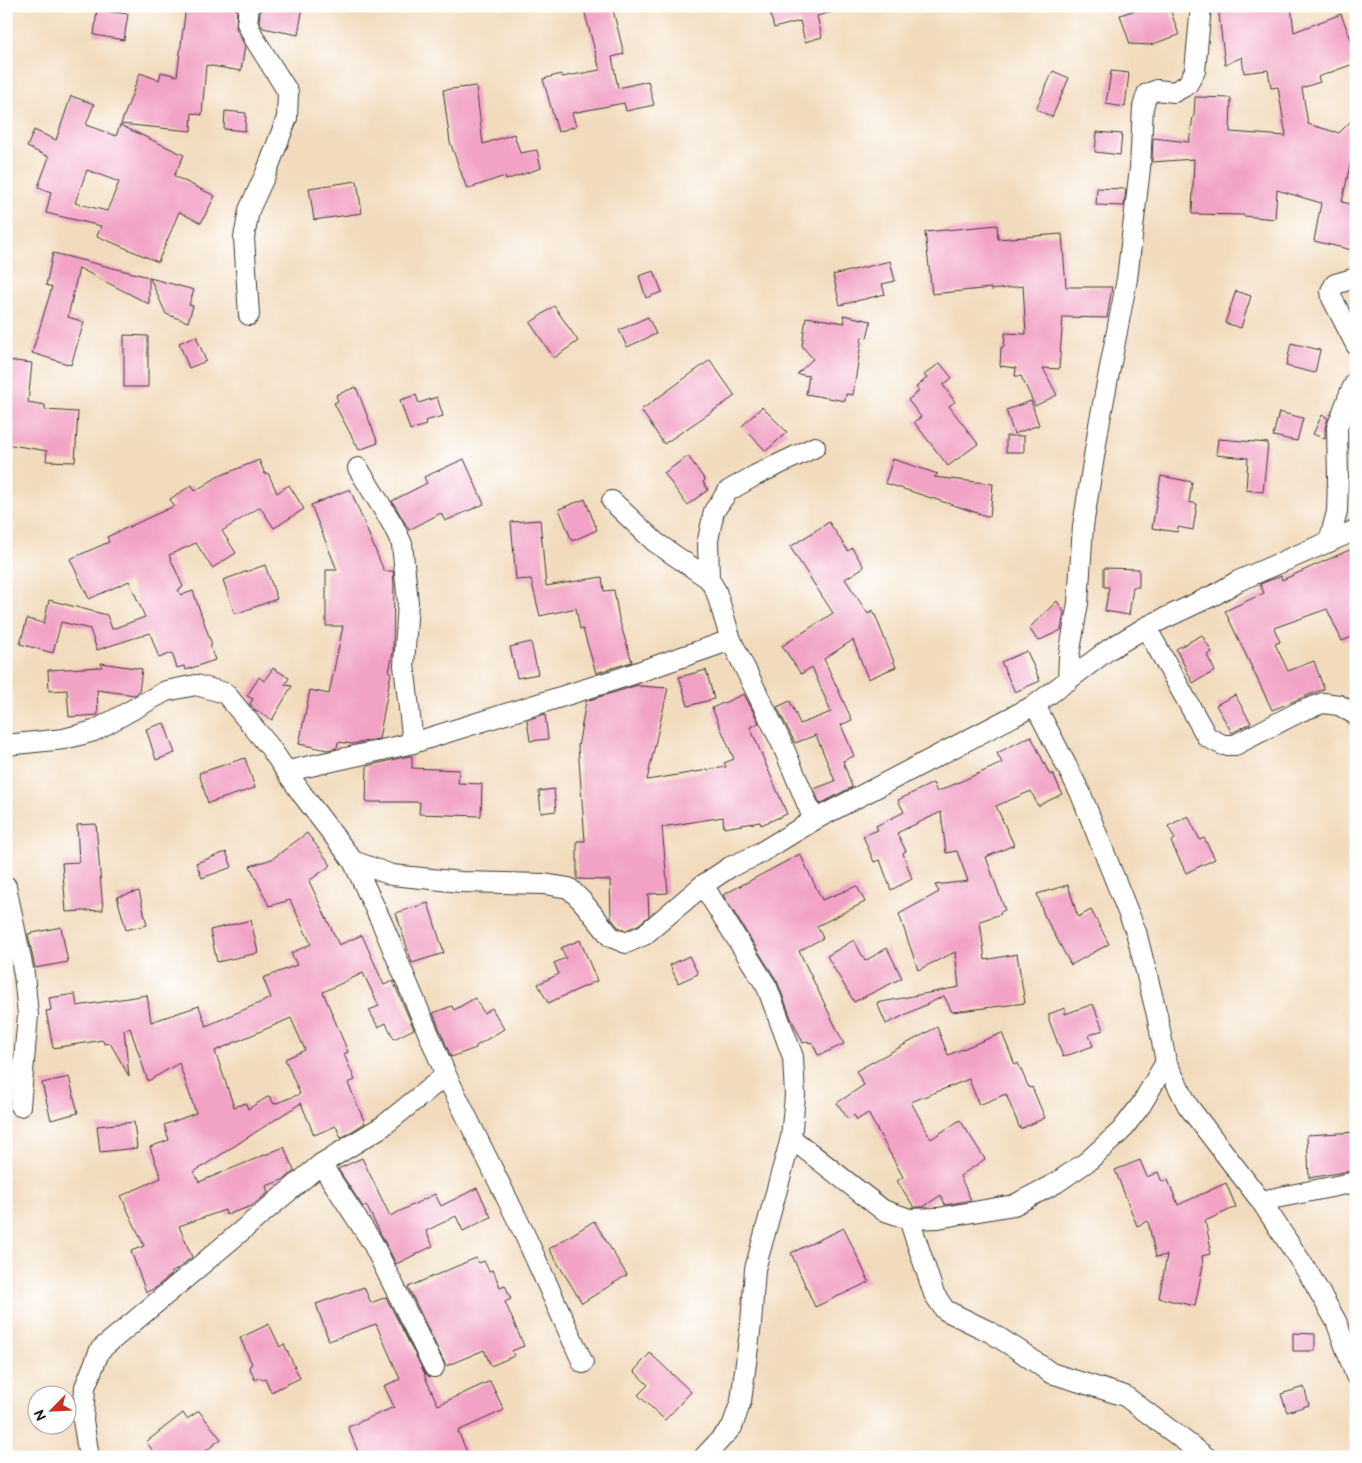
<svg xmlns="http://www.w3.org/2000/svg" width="1362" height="1463" viewBox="0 0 1362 1463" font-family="'Balsamiq Sans',sans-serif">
<rect width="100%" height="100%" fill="#fff"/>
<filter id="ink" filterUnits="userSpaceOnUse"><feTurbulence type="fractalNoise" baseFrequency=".02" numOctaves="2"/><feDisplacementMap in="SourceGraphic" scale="10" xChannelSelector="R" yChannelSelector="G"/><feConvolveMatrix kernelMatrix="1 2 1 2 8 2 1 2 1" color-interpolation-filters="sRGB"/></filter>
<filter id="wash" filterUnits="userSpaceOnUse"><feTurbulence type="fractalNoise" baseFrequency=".0096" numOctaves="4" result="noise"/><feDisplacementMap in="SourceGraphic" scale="20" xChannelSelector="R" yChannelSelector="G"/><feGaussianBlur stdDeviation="1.12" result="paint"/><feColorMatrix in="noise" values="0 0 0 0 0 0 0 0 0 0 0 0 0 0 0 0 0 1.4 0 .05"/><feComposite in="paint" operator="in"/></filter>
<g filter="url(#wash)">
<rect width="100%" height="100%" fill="#f2dbbd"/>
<g id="blocks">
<!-- building -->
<g fill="#f2a3c5" fill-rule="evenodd">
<path d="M186 6H237L236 28 245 46 241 71 206 65 202 115 192 113 191 131 121 124 140 73 159 80 161 72 177 76Z"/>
<path d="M261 6H303L298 35 263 28 259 21Z"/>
<path d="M583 6H612L624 54 612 57 618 88 648 81 654 105 626 111 624 103 572 113 576 126 558 132 543 79 561 74 562 77 600 70Z"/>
<path d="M768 6H835L836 11 817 16 822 37 805 42 800 21 774 28Z"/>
<path d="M1148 6H1169L1179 35 1150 45 1130 44 1120 15Z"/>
<path d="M1218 6H1234L1235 11 1291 6 1294 32 1341 14 1356 52V63L1318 77 1320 82 1302 88 1308 124 1339 133 1356 116V165L1351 160 1342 202 1356 205V251L1314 241 1321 203 1277 190 1275 219 1244 216V215L1192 214 1194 159 1152 162 1153 138 1189 142 1193 117 1194 116 1195 97 1231 98 1230 132 1286 136 1278 87 1271 88 1268 70 1244 73 1242 57 1225 65Z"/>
<path d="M97 10 128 14 124 40 94 35Z"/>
<path d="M1053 71 1069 78 1052 117 1036 109Z"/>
<path d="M1111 71 1129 73 1125 107 1106 104Z"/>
<path d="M476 86 483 144 514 134 520 153 537 150 541 168 506 180 505 176 467 189 450 142 443 90Z"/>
<path d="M71 96 94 104 86 125 116 136 120 125 184 155 174 176 215 196 201 223 179 212 158 262 97 236 101 226 46 213 51 192 38 187 49 157 27 147 34 130 56 140ZM87 170 119 182 107 211 75 203Z"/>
<path d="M225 111 246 113 245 131 224 129Z"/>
<path d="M1097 132 1122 134 1120 155 1095 152Z"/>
<path d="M357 181 362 213 314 220 309 188Z"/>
<path d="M1097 188 1126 189 1124 206 1096 205Z"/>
<path d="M997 225 998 239 1062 234 1066 287H1112L1107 318 1063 317 1059 369 1043 368 1057 395 1035 406 1021 376H1015L1016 368 1000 366 1001 347H1004L1005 333 1026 334 1023 286 991 290V288L932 294 925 232Z"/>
<path d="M53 253 149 277V304L79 268 68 317 84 322 71 365 32 353 52 287 46 285Z"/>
<path d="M890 261 895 281 882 284 885 294 840 305 833 275Z"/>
<path d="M654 271 662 292 646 298 639 276Z"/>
<path d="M150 278 194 290 189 305 193 306 188 322 166 314Z"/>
<path d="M1236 291 1251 296 1241 328 1225 323Z"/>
<path d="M554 306 578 341 554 358 530 323Z"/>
<path d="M843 315 871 321 867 338 862 337 853 395 846 394 845 401 806 394 809 376 797 374 813 359 802 346 806 317 845 323Z"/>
<path d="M648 317 656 334 627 347 619 330Z"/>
<path d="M124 335 148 336V387H124Z"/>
<path d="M196 336 206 361 189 368 179 343Z"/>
<path d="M1291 343 1320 350 1315 373 1286 366Z"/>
<path d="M6 360 32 363 28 402 45 405V410L78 412 75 462 46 461 47 451 6 444Z"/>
<path d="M710 360 735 396 664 444 641 410Z"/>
<path d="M940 363 952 378 943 385 955 402 949 406 978 444 948 466 914 422 921 417 908 400 919 391 916 387 927 378 924 375Z"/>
<path d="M356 387 378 443 359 450 334 403 338 401 336 395Z"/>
<path d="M416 395 419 403 437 397 443 416 425 421 426 425 410 430 400 400Z"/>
<path d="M1031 401 1039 425 1014 434 1006 410Z"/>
<path d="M762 407 787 432 766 451 742 426Z"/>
<path d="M1279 412 1303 418 1297 441 1273 436Z"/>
<path d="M1322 415 1328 418 1325 428V439L1313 434Z"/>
<path d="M1350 428 1356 431V449L1349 448Z"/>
<rect x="1006" y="436" width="18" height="16"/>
<path d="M1218 439 1268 443 1263 492 1246 490 1248 458 1216 455Z"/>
<path d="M688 456 705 480 703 482 708 490 687 505 664 473Z"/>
<path d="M464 459 484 504 445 521 441 513 409 530 392 501 427 483 424 477Z"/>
<path d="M893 459 938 474 934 477 993 484 990 517 885 483Z"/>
<path d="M259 460 265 474 268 473 277 493 289 485 304 509 274 528 260 507 222 531 236 553 212 568 196 543 169 555 183 587 178 590 181 595 193 591 212 645 210 646 215 660 186 670 184 666 177 668 172 653 159 658 150 633 97 650 90 629 61 622 53 653 20 644 27 619 44 623 49 600 107 615 112 629 145 617 129 581 89 599 70 559 109 542 107 537 174 506 170 499 192 485 195 491 217 477Z"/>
<path d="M1161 476 1192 482 1189 502 1197 504 1193 530 1178 527 1177 532 1152 528Z"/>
<path d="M350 489 384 571H393L394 586 393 653 389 672 391 673 386 701 379 739 352 744 338 742 337 748 327 750 299 744 310 690 329 694 343 626H326V570H337L311 505Z"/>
<path d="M585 499 597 530 572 541 559 509Z"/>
<path d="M540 520 546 586 602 577 604 591 614 590 619 619 632 662 596 673 583 629H580L576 608 540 616 531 579 516 580 511 522Z"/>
<path d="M829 522 848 551 852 548 864 567 845 579 868 614 873 610 896 667 868 679 853 640 824 659 852 720 841 725 854 756 843 761 852 787 820 804 814 789 835 781 816 735 795 743 777 707 790 701 800 724 831 712 812 667 801 674 782 646 833 613 790 547Z"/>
<path d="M1356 547V635L1342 641 1327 609 1274 628 1280 642 1275 644 1288 671 1314 661 1324 689 1272 710 1225 611 1264 593 1260 584 1281 576 1282 580Z"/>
<path d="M265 565 277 599 235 614 223 580Z"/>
<path d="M1104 568 1139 569V587H1133L1129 615 1105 611 1109 587H1104Z"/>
<path d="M1057 601 1064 612 1061 630 1038 641 1029 628Z"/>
<path d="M1202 635 1212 652 1207 655 1215 671 1193 683 1176 649Z"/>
<path d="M531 642 538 674 517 678 510 647Z"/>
<path d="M1027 651 1040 681 1015 692 1001 662Z"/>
<path d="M101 663 142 669 139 692 135 695 97 690 98 715 69 717 67 690 49 691 48 670 102 667Z"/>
<path d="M273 668 289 678 285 685 292 686 272 720 254 709 250 704 253 699 247 696 259 677 264 681Z"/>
<path d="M706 670 714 699 688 706 679 677Z"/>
<path d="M638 685 639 686 668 688 647 780 726 767 724 763 734 759 712 708 744 694 759 723 750 727 787 814 761 825 760 822 724 828 723 817 662 827 668 893 648 894 649 916 638 925 626 930 618 927 611 918 610 880 577 879V841H585L578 747 586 701Z"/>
<path d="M1235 695 1251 723 1232 733 1216 705Z"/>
<path d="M545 714 548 739 530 741 527 720Z"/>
<path d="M164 723 175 753 156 760 146 729Z"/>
<path d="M1031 736 1050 775 1053 773 1062 794 1038 806 1031 791 996 806 1014 845 986 857 1005 910 1000 912 1001 914 980 921 985 960 1017 954 1025 1003 952 1012 944 996 886 1024 877 1003 959 987 955 952 918 970 899 914 939 892 935 885 968 881 957 851 946 853 941 812 897 833 906 851 903 853 912 879 891 890 880 860 874 862 863 836 878 830 876 826 904 812 898 800 933 783 937 792 1002 763 997 753Z"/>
<path d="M409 756H412V768L459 770 458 783 482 784 481 816 419 814 420 802H366L367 766Z"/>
<path d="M245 758 255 788 208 803 199 773Z"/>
<path d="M554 789 556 811 541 813 539 791Z"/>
<path d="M1188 816 1200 840 1204 838 1215 859 1186 873 1171 842 1175 839 1168 826Z"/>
<path d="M96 824 103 910 66 912 62 863 79 862 77 825Z"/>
<path d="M307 833 331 865 309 881 339 945 362 935 384 985 393 981 414 1029 394 1039 386 1023 378 1027 369 1010 379 1006 363 973 323 992 348 1052 344 1054 355 1080 348 1083 365 1123 341 1138 336 1126 314 1135 301 1103 194 1172 199 1182 284 1147 294 1171 285 1179 266 1186 268 1193 252 1206 226 1215 225 1210 179 1226 192 1257 176 1270 171 1273V1275L154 1289 146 1292 131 1251 144 1246 121 1196 161 1178 150 1147 169 1140 164 1125 196 1113 179 1063 148 1081 130 1028 124 1030 129 1076 110 1043 104 1044 103 1040 53 1048 46 1011 51 1010 49 998 75 994 77 1006 147 995 151 1022 199 1006 206 1026 271 998 263 978 297 965 291 953 311 944 290 900 269 906 250 866 272 859ZM291 1018 305 1050 285 1059 300 1094 274 1104 269 1096 248 1109 246 1103 234 1107 215 1051Z"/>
<path d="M226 852 232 867 202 878 196 863Z"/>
<path d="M800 854 822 900 857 886 865 902 817 926 823 938 799 951 844 1044 822 1054 818 1055 812 1042 809 1043 808 1041 803 1043 791 1018 777 981 723 895Z"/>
<path d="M1068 885 1078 917 1091 910 1109 944 1071 965 1044 915 1037 894Z"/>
<path d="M139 891 147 925 126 930 117 897Z"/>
<path d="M428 903 444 953 412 963 396 913Z"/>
<path d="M251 920 258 953 217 962 210 930Z"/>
<path d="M61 927 68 962 35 968 28 934Z"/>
<path d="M580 940 597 981 548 1003 538 984 559 974 554 963 566 958 561 948Z"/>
<path d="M854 940 865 961 887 948 902 978 854 1002 827 956Z"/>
<path d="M689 956 698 974 678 983 670 965Z"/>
<path d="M475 998 484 1013 492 1008 504 1029 476 1046V1048L451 1057 433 1013 452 1006 454 1010Z"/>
<path d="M1093 1004 1103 1030 1089 1035 1093 1046 1063 1057 1049 1020V1014L1065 1008V1014Z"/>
<path d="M937 1027 948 1055 1002 1033 1015 1065 1018 1063 1029 1088 1032 1087 1045 1118 1020 1129 1006 1094 979 1105 969 1079 911 1102 931 1139 960 1120 985 1159 960 1176 971 1200 945 1205 941 1195 923 1207H914L897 1181 903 1177 868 1113 857 1120 854 1115 848 1119 837 1103 864 1085 856 1071Z"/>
<path d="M69 1077 78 1113 51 1120 42 1083Z"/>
<path d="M134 1122 137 1148 100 1152 97 1126Z"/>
<path d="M1356 1132V1170L1309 1178 1307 1135Z"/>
<path d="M362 1158 390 1216 435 1194 441 1206 477 1188 491 1217 463 1231 456 1216 426 1231 433 1246 396 1264 366 1205 363 1207 338 1169Z"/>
<path d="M1140 1160 1147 1177 1158 1172 1162 1182 1168 1180 1178 1205 1226 1183 1236 1207 1205 1221 1211 1248H1209L1210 1254 1202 1256 1203 1265 1195 1306 1159 1298 1167 1255 1156 1257 1148 1221 1137 1226 1115 1170Z"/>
<path d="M594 1221 627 1275 582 1303 549 1249Z"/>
<path d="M844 1228 869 1282 815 1307 791 1253Z"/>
<path d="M476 1258 479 1263 484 1261 489 1271 493 1270 500 1287 505 1285 511 1299 505 1302 524 1346 512 1351 514 1356 491 1366 484 1350 446 1366 408 1287Z"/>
<path d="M364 1287 371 1303 386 1297 425 1374 424 1375 438 1405 490 1381 504 1410 458 1431 469 1457H424L422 1451 410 1457H360L348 1427 394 1407 384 1386 400 1379 376 1324 329 1341 316 1304Z"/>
<path d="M269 1324 280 1347 284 1344 300 1378 271 1392 265 1378 262 1380 260 1377 255 1380 249 1366 252 1364 240 1338Z"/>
<path d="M1293 1333 1315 1334V1351H1293Z"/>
<path d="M650 1353 691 1392 665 1420 638 1395 648 1385 634 1371Z"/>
<path d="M1304 1387 1309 1405 1287 1412 1281 1394Z"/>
<path d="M199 1411 221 1439 198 1457H158L146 1442 183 1413 187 1419Z"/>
</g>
</g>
</g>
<g filter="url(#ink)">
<use href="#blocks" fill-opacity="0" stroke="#3c3934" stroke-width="1"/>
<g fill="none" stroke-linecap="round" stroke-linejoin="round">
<!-- minor casing -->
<g stroke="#3c3934" stroke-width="22">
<g id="minor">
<path d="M249 6 247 23 254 38 288 92 287 118 266 173 249 210 244 238 249 315"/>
<path d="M1356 278 1335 284 1331 291 1332 298 1356 345"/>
<path d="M358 468 393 525 402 544 408 602 404 665 413 743"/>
<path d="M612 501 655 542 709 579 716 591 731 640 782 744 814 820"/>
<path d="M1329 542 1337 512 1338 478 1337 428 1350 393 1356 381"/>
<path d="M709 579 708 540 714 511 728 491 756 475 815 447"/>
<path d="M1146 627 1207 737 1223 745H1235L1299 712 1323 703 1339 705 1356 715"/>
<path d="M1068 681 1069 656 1078 603 1083 526 1099 425 1127 279 1140 168 1143 107 1147 94 1157 90 1174 92 1187 85 1195 71 1201 6"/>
<path d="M1035 705 1080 792 1136 932 1157 1015 1166 1062 1188 1106 1261 1201 1309 1274 1336 1321 1356 1376"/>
<path d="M6 745 64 739 94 731 166 691 196 685 225 693 269 746 302 794 353 861 392 875 461 882 544 884 569 888 582 901 611 937 626 943 644 935 703 885 730 867 755 856 814 820 1035 705 1108 650 1146 627 1216 594 1238 581 1356 530"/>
<path d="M288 771 413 743 624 677 731 640"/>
<path d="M353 861 382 923 446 1075 523 1231 583 1363"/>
<path d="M703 885 767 987 793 1057 795 1096 791 1138 755 1269 751 1324 741 1401 732 1427 704 1457"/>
<path d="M6 886 24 974 28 1015 20 1106"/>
<path d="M791 1138 883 1210 909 1219 938 1218 1014 1205 1056 1183 1088 1161 1121 1131 1141 1105 1166 1062"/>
<path d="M321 1164 372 1242 434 1367"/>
<path d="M1261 1201 1356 1182"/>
<path d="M909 1219 934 1294 945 1310 990 1332 1020 1351 1051 1373 1125 1396 1206 1457"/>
<path d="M89 1457 83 1420 85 1387 100 1350 321 1164 383 1126 446 1075"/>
</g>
</g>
<!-- minor -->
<use href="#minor" stroke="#fff" stroke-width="20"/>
</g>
</g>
<!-- margin -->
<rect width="1362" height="1463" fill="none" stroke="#fff" stroke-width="25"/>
<!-- north arrow -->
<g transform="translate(52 1410) rotate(246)"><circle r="24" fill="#ffffff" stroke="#a4a4a4"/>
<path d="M0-4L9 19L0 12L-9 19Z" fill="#c8321e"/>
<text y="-8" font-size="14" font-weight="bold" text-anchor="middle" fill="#1c1c1c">N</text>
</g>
</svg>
